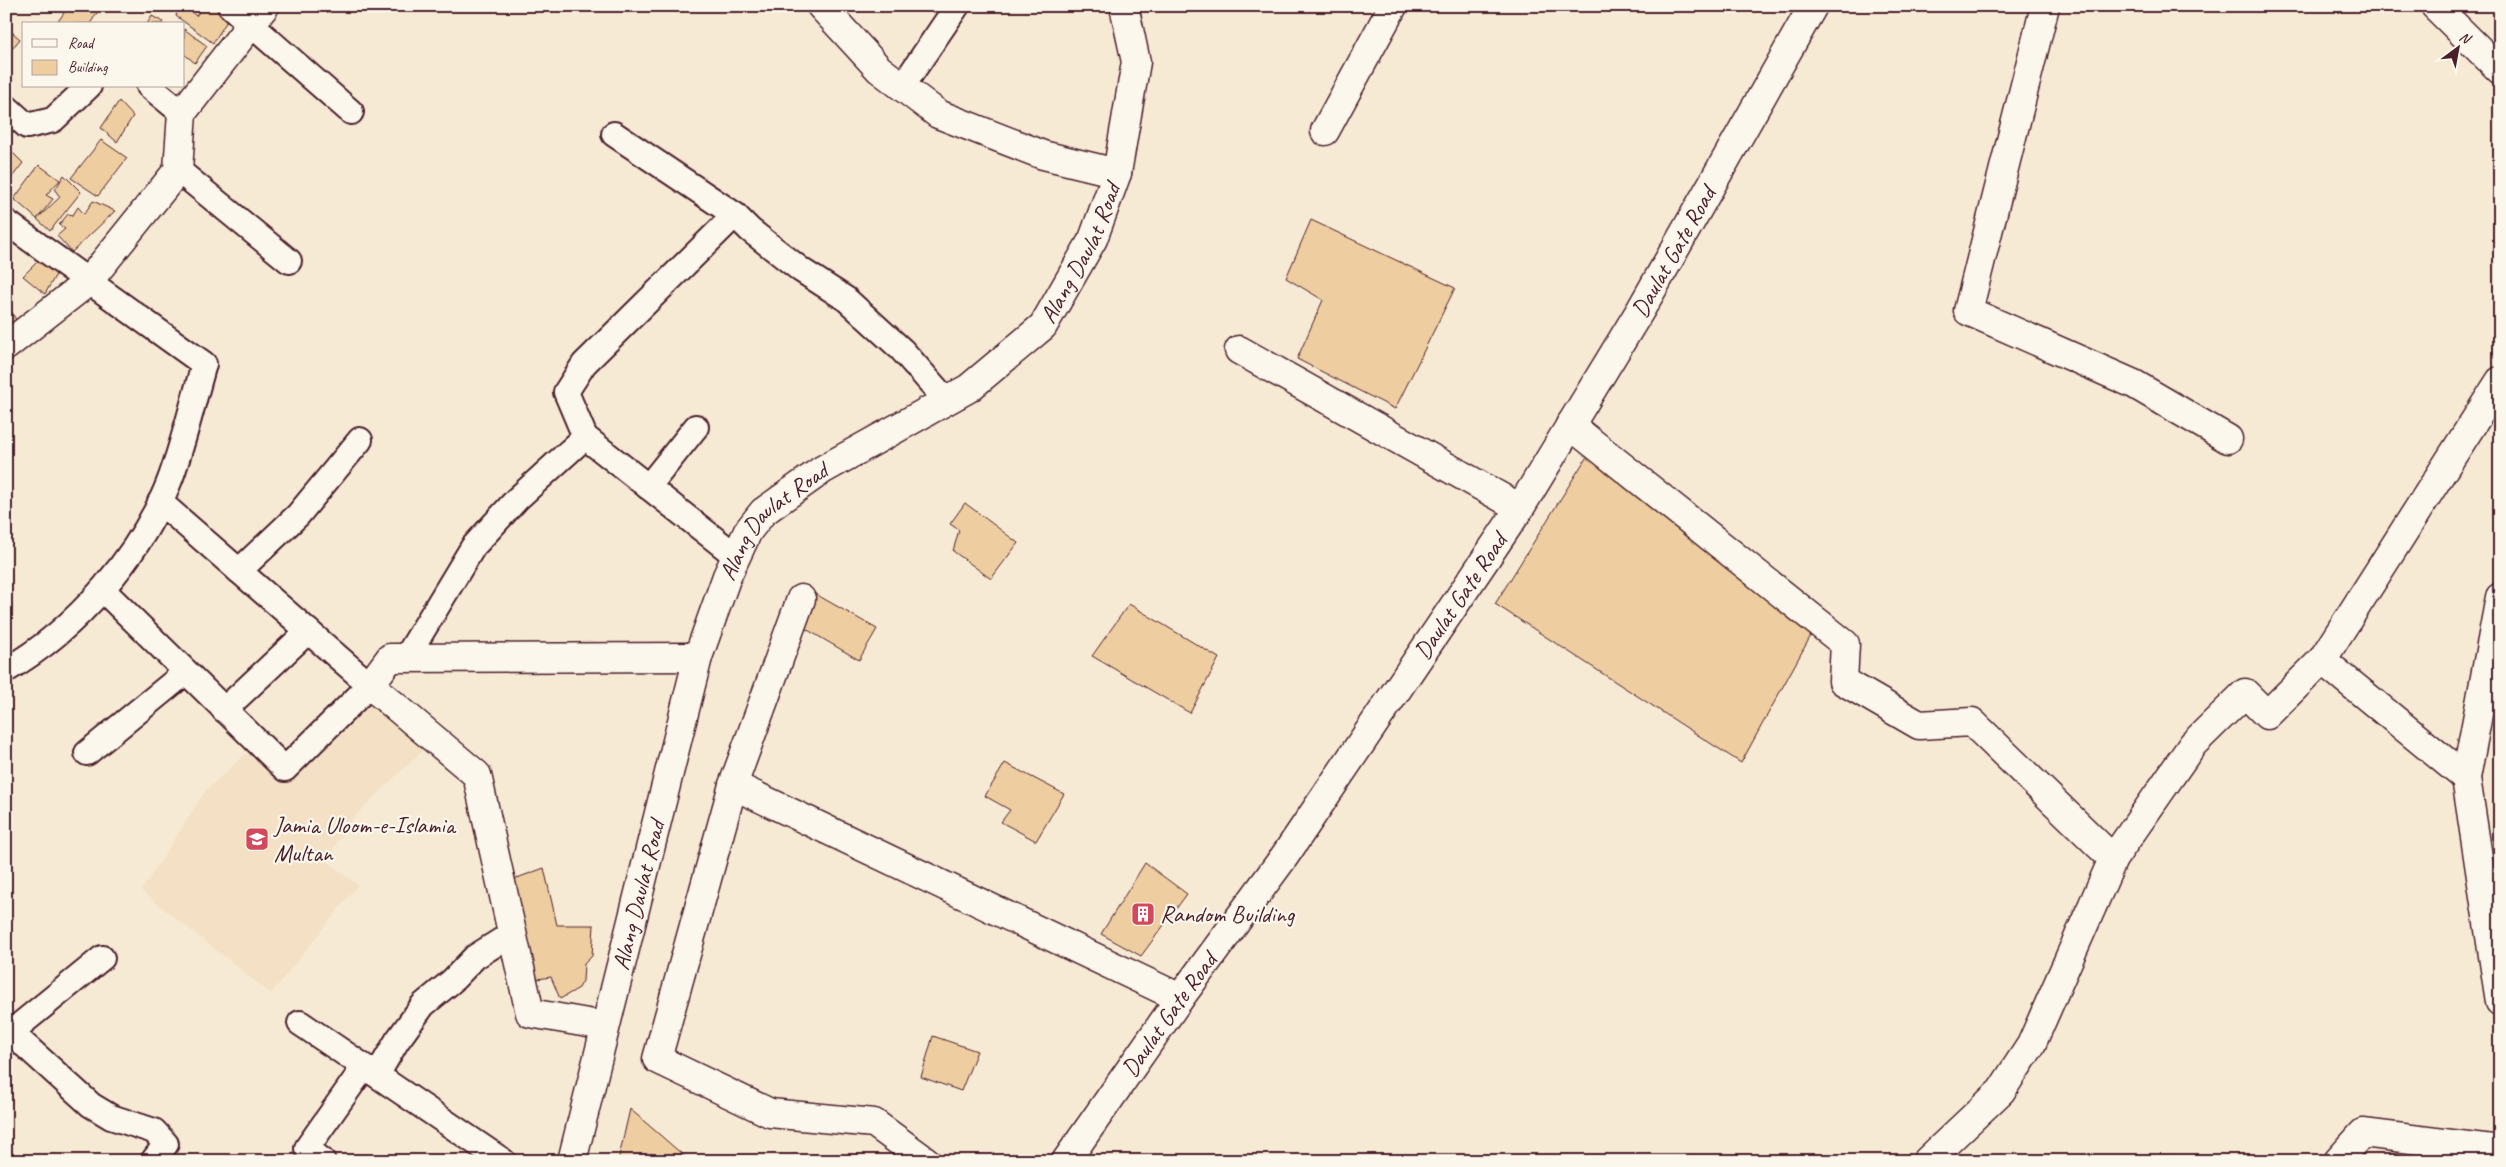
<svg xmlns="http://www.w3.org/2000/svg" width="2506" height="1167" viewBox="0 0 2506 1167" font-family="Caveat,sans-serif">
<rect width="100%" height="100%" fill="#f7ead5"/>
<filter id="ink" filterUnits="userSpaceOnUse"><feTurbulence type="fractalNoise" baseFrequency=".02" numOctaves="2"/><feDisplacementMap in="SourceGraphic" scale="10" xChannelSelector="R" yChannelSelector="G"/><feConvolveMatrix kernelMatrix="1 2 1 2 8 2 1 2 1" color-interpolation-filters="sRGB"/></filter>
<g filter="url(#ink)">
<!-- built -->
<path fill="#f4e1c5" d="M370 685 435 739 353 818 326 860 358 885 271 994 141 891 206 790 257 743 285 769Z"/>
<!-- building -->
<g fill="#eecda0" stroke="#4a1f2b">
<path d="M62 6H101L90 24H56L64 13 60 10Z"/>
<path d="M179 6H185L196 16 203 6H230L234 10 213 43 176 16Z"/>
<path d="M152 16 163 22 162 24H147Z"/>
<path d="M6 27 20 39 7 55H6Z"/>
<path d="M184 29 207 46 195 63 184 54Z"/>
<path d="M119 101 133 116 117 142 101 128Z"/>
<path d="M101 140 127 158 98 196 71 178Z"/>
<path d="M11 151 23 163 6 185V157Z"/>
<path d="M39 165 60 180 46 195 53 199 37 219 14 199Z"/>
<path d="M64 175 81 192 50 231 37 219 60 197 55 190Z"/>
<path d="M93 201 115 211 72 252 57 236 65 229 59 225 68 214 73 215 78 207 84 214Z"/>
<path d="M1311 220 1455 288 1395 409 1297 359 1323 300 1286 278Z"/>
<path d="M40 259 58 271 45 294 23 276Z"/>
<path d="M6 301 17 322 6 330Z"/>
<path d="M1596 442 1820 619 1741 763 1495 604Z"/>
<path d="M965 503 1018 543 991 579 953 551 959 530 950 524Z"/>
<path d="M812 592 877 629 859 660 794 622Z"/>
<path d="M1129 604 1219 658 1190 713 1092 656Z"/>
<path d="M1005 763 1064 794 1036 841 1001 822 1010 810 985 796Z"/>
<path d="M1145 863 1187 894 1141 956 1101 934Z"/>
<path d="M544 868 557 925H594L592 956 584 964 583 981 579 988 560 999 551 977 531 980 509 881Z"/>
<path d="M933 1036 977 1051 961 1091 921 1077Z"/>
<path d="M630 1109 690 1161H618Z"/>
</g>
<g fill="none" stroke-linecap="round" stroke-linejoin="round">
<!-- service casing -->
<g stroke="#4a1f2b" stroke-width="28">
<g id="service">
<path d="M230 6 351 112"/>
<path d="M149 86 182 113"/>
<path d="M902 87 957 6"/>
<path d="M6 107 27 126 53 120 89 86"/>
<path d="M614 134 735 215 750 230 801 270 846 299 902 350 946 400"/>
<path d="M178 170 289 261"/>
<path d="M735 215 584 364 566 392 585 437 736 556"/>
<path d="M6 222 204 364C193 402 184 441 171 477 143 553 76 630 6 670"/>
<path d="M648 487 696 427"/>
<path d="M239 571 298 515 360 440"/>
<path d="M103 590 285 769 370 685 160 502"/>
<path d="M406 658 473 547 517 499 585 437"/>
<path d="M224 710 308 631"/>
<path d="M87 753 186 672"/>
<path d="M300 1023 503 1161"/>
<path d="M6 1031 17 1038 91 1105 111 1117 154 1131 166 1144 153 1161"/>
<path d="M10 1033 102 958"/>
<path d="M377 1075 397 1041 423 1005 452 981 475 957 513 933"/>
<path d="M323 1161 307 1148 364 1067"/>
</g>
</g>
<!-- minor casing -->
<g stroke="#4a1f2b" stroke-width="31">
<g id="minor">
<path d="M821 6 879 69 938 114 1043 155 1117 173"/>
<path d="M2045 6 1968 311 2134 384 2228 439"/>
<path d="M2435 6 2500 70"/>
<path d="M1325 131 1393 6"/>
<path d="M6 346 88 282 178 170 182 113 265 6"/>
<path d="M1239 350 1520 508"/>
<path d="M1570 425 1845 644 1843 681 1919 725 1972 722 2113 859"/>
<path d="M2500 597 2466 778 2500 1002"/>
<path d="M801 599 733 785 657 1059 770 1113 874 1123 926 1161"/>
<path d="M2322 660 2466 778"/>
<path d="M733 785 1180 998"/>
<path d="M605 1026 530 1013 477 775 370 685 390 658 698 657"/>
<path id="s1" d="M572 1161 698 657 727 576 748 531 763 512 822 470 969 388 1043 326 1093 239 1117 173 1136 62 1124 6"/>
<path d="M1927 1161 2001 1091 2031 1045 2113 859 2193 744 2245 693 2267 715 2322 660 2500 381"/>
<path d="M2338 1161 2363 1133 2500 1150"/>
</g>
</g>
<!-- secondary casing -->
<g stroke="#4a1f2b" stroke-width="31">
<g id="secondary">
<path id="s2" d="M1066 1161 1180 998 1284 857 1520 508 1641 309 1813 6"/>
</g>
</g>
<!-- service -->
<use href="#service" stroke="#fbf7ec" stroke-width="24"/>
<!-- minor -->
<use href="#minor" stroke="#fbf7ec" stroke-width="28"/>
<!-- secondary -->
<use href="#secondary" stroke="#fbf7ec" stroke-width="28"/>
</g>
</g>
<!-- icons -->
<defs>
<g id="school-square" transform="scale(1.25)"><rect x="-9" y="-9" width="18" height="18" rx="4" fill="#d1495b" stroke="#fbf7ec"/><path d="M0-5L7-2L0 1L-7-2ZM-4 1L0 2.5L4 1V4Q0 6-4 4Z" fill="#fff"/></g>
<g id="building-square" transform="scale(1.25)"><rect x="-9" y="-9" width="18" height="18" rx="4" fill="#d1495b" stroke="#fbf7ec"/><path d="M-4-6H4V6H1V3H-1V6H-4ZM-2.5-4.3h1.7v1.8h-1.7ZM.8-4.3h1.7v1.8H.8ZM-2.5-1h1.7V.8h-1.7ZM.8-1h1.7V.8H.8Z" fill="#fff"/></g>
</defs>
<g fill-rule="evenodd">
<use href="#school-square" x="257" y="839"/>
<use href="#building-square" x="1143" y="914"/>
</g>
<g text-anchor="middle" stroke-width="4.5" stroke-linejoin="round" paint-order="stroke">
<!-- street labels -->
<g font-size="24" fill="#4a1f2b" stroke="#fbf7ec">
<text dy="8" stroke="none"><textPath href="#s1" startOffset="1099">Alang Daulat Road</textPath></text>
<text dy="8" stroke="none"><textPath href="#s2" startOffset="1094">Daulat Gate Road</textPath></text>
<text dy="8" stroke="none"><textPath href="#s1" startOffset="679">Alang Daulat Road</textPath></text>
<text dy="8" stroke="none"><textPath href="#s2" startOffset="689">Daulat Gate Road</textPath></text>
<text dy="8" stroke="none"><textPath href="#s1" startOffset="274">Alang Daulat Road</textPath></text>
<text dy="8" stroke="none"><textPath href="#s2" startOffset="179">Daulat Gate Road</textPath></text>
</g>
<!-- poi labels -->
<g font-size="24" fill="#4a1f2b" stroke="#fbf7ec" text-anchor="start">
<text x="274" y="833">Jamia Uloom-e-Islamia<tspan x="274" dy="28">Multan</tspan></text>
<text x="1160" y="922">Random Building</text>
</g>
</g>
<!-- margin -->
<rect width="2506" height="1167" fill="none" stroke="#fbf7ec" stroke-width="25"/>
<rect x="12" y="12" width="2481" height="1142" fill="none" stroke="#4a1f2b" stroke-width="2" filter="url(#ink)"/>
<!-- legend -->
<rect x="22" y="22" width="162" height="65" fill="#fbf7ec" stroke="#b4a19f"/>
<rect x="32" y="39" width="25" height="8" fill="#fbf7ec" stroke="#b4a19f"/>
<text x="68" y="48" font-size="15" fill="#4a1f2b">Road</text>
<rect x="32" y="60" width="25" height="15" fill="#eecda0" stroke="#b4a19f"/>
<text x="68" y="72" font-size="15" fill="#4a1f2b">Building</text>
<!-- north arrow -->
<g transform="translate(2458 48) rotate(32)" stroke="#fbf7ec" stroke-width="4" paint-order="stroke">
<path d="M0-4L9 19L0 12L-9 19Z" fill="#4a1f2b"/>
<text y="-8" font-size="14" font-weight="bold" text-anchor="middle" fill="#4a1f2b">N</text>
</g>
</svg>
